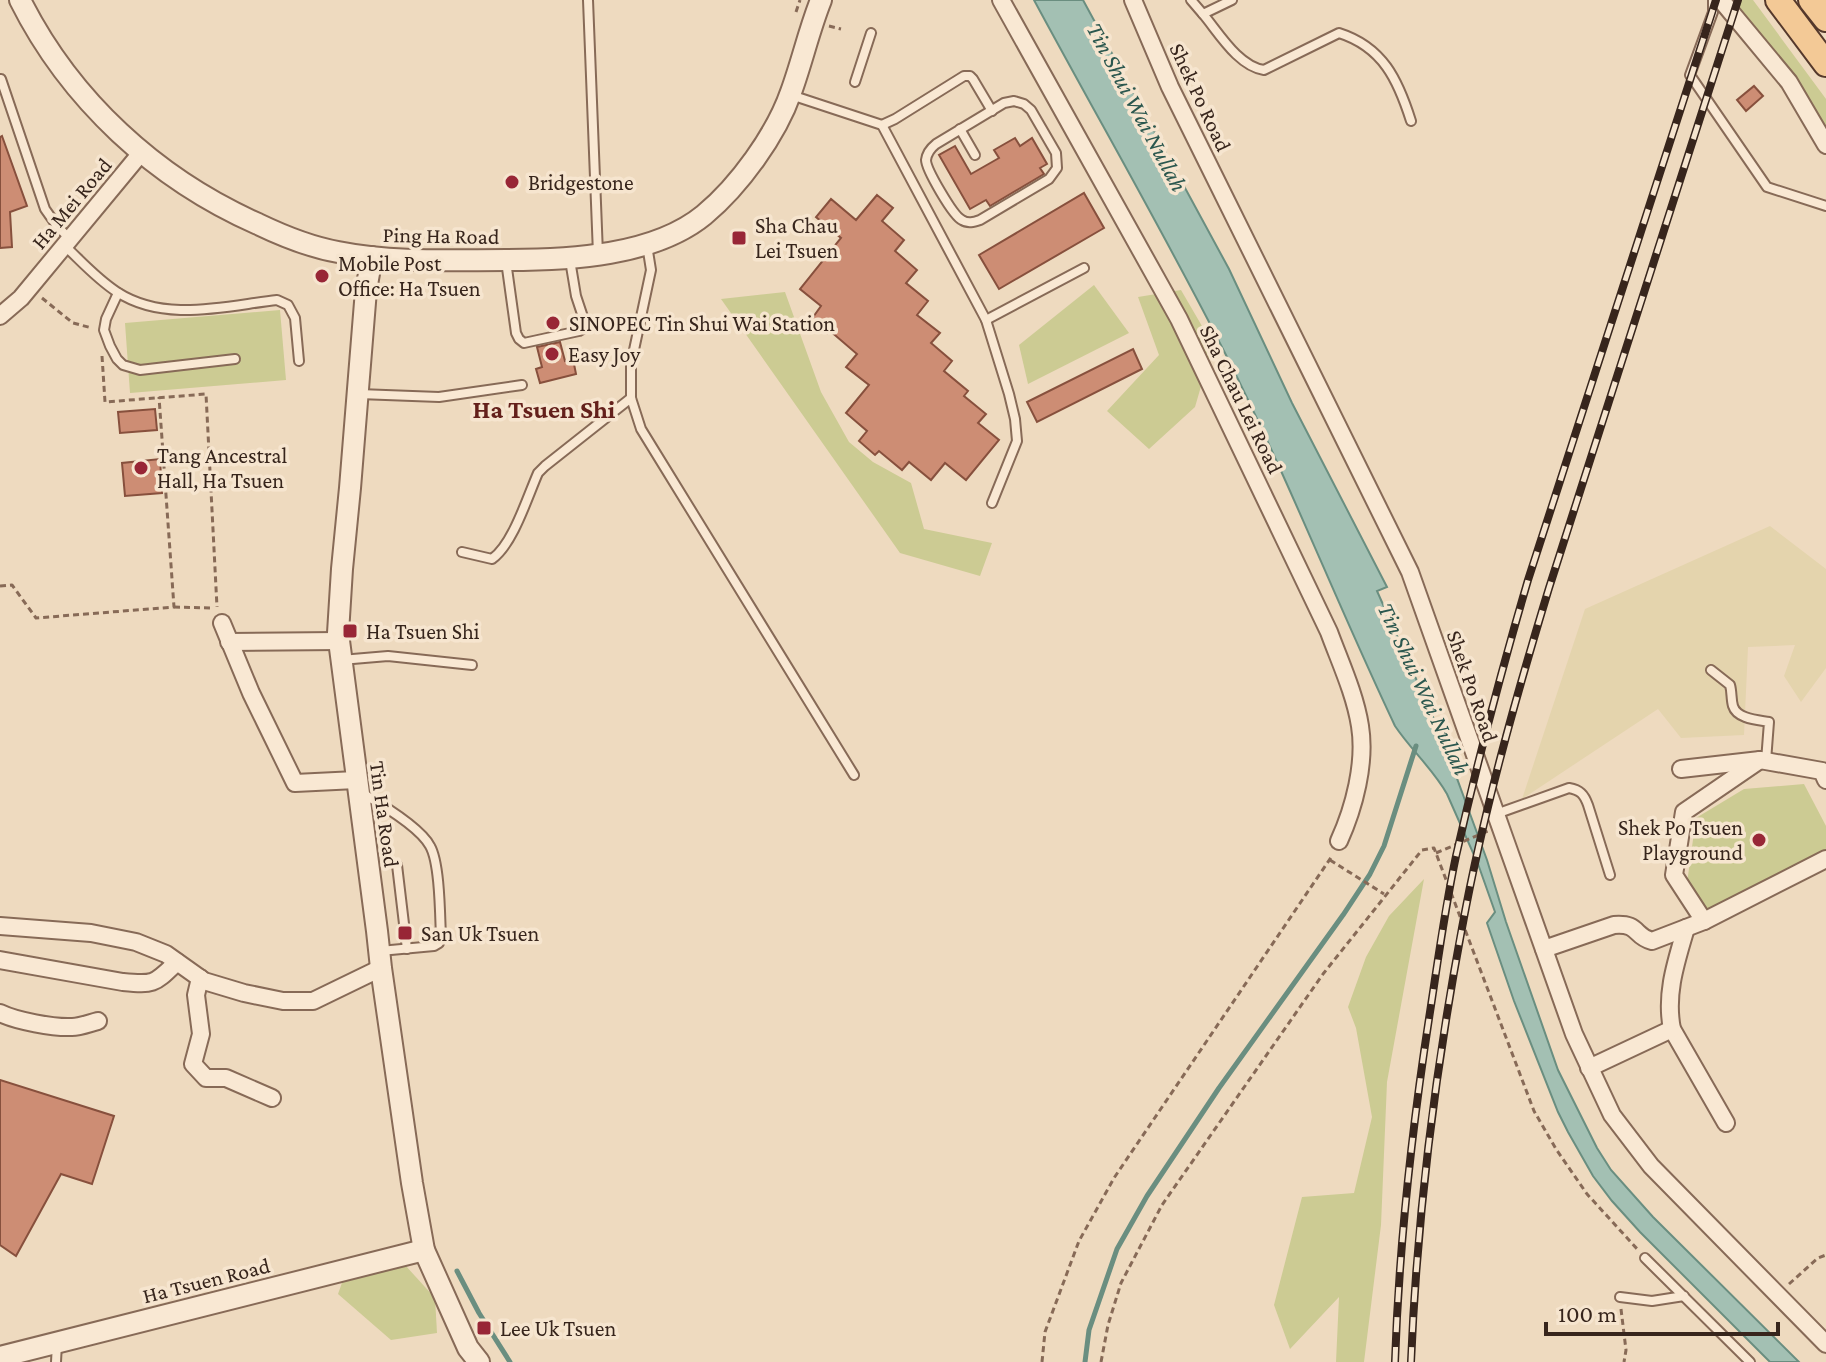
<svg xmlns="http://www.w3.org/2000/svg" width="1826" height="1362" viewBox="0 0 1826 1362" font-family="'Crimson Pro',serif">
<rect width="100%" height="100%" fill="#eedabf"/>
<!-- farmland -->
<path fill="#e4d4ad" d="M1770 526 1826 569V668L1801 702 1784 676 1795 645 1748 647 1744 735 1681 738 1658 709 1522 799 1585 609Z"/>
<!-- green -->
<g fill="#cccb93">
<path d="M1730 0H1753L1826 99V128L1796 81Z"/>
<path d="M1094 285 1129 333 1028 384 1019 345Z"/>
<path d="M1181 290 1213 345 1195 407 1149 449 1107 411 1159 355 1138 297Z"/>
<path d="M785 292 821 392 849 442 873 462 911 483 924 529 992 543 980 576 900 553 721 299Z"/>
<path d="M280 310 286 380 130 393 125 323Z"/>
<path d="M1804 784 1826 826V854L1714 913 1700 906 1687 883 1696 818 1744 789Z"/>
<path d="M1424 879 1387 1082 1381 1225 1364 1362H1336L1339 1297 1290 1349 1274 1305 1302 1197 1354 1193 1372 1117 1356 1028 1348 1007 1366 957 1389 916Z"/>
<path d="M405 1265 435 1298 437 1333 391 1340 338 1294 343 1280Z"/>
</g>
<!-- water -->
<path fill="#a3c0b3" stroke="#6a8e80" stroke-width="2" d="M1034 0H1083L1229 269 1292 403 1387 587 1377 591 1441 735 1487 860 1506 922 1558 1070 1597 1148 1611 1170 1653 1217 1799 1362H1770L1640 1232 1612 1201 1593 1176 1568 1132 1558 1112 1514 1001 1487 923 1495 912 1478 864 1447 794C1433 769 1411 750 1395 726 1337 604 1288 478 1227 357 1166 236 1098 119 1034 0Z"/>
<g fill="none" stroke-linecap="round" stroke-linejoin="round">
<!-- stream -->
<g stroke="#6a8e80" stroke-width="5">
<path d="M457 1271 479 1313 510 1362"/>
<path d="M1085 1362 1089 1330 1117 1249 1147 1196 1219 1088 1343 915 1370 874 1384 846 1416 746"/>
</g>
</g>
<!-- building -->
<g fill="#cd8d74" stroke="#87503d" stroke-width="2">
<path d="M1754 86 1763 96 1746 111 1737 100Z"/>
<path d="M2 136 27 206 10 212 12 247 0 248V137Z"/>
<path d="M1015 138 1020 146 1032 138 1047 164 1040 168 1044 174 990 206 986 200 970 209 939 155 955 146 971 174 999 158 994 150Z"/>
<path d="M1084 193 1104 228 999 289 979 255Z"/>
<path d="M877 195 893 208 882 221 904 240 895 251 917 270 906 283 928 301 917 315 940 333 931 343 952 361 944 371 968 391 964 396 986 414 978 423 999 440 966 480 945 463 931 480 909 462 902 470 879 451 875 455 859 441 867 431 846 413 869 385 846 367 857 354 829 330 827 333 811 320 821 306 800 289 841 238 816 217 831 199 856 220Z"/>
<path d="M560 342 565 361 573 359 576 374 540 383 536 369 542 367 537 347Z"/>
<path d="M1133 349 1142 369 1037 422 1027 402Z"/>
<path d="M155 409 157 430 120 433 118 412Z"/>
<path d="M160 459 162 493 125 496 122 463Z"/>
<path d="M0 1080 114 1116 92 1184 61 1174 16 1256 0 1245Z"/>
</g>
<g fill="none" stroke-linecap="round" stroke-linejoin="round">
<!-- service casing -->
<g stroke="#876a57" stroke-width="12">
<g id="service">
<path d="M588 0 598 254"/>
<path d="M1191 0 1203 14 1232 0"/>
<path d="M1713 0V12L1690 75 1767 187 1826 206"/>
<path d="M1203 14C1219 33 1238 66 1264 70L1339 33C1383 47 1398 80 1411 121"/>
<path d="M1 79 45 209 57 226 70 239"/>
<path d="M855 82 871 33"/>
<path d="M791 95 882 125 986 320 1009 394 1015 419 1017 441 992 503"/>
<path d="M1014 101 1024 104 1031 110 1056 153 1057 168 1049 179 980 220C974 222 968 224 962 220 953 216 926 169 926 160 927 152 931 148 936 144L1004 103Z"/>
<path d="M882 125 895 119 964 76H970L973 79 992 111"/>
<path d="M960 129 975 155"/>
<path d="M647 245 651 270 631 364V398L641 429 854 775"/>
<path d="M65 246C82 262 97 279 117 292 165 323 224 306 277 300L288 305 295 318 299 361"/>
<path d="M506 261 516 333 519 339 524 343 579 331 584 328 585 323 576 296 570 260"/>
<path d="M118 293 106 319 104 330 110 346 117 359 123 365 140 370 235 359"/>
<path d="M986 320 1084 268"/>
<path d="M359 394 439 397 522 385"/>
<path d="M462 552 492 559C513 544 527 498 538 473L545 466 631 398"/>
<path d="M341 660 388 656 472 665"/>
<path d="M1711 670 1730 685C1732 692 1731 699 1733 706 1737 719 1758 720 1769 722L1766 761"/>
<path d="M362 793C381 804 420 827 430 846 440 863 440 916 441 938L439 943 434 946 380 951"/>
<path d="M1496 814 1569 788C1580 790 1584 794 1588 805L1610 875"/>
<path d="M397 865 407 949"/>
<path d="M1645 1258 1750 1362"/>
<path d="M1620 1297 1652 1301 1684 1296"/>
<path d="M56 1362 57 1343"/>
</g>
</g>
<!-- minor casing -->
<g stroke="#876a57" stroke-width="20">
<g id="minor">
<path d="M1001 0 1179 319 1329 632C1340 662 1355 694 1360 726 1366 763 1354 808 1339 841"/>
<path d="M1133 0 1170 87 1410 572 1574 1034 1612 1115 1651 1166 1826 1344"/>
<path d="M1721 0 1789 82 1826 145"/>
<path d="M0 316 21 298 141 153"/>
<path d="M222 623 251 693 295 783 356 780"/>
<path d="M229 642 339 641"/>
<path d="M1681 769 1760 760 1822 771 1826 780"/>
<path d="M1704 921 1674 875 1684 812 1760 760"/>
<path d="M0 926 91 933 136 942 166 954 204 981 244 993 283 1001H313L381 968"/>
<path d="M1686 928C1676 962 1665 994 1672 1029L1726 1123"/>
<path d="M1544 949 1614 925C1640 923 1633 936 1652 941L1704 921 1826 859"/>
<path d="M0 960 123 982C155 985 154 984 177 962"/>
<path d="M200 978 196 995 201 1034 193 1064 206 1078H226L272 1098"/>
<path d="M0 1013C16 1021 54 1028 72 1027 80 1027 90 1023 98 1021"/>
<path d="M1589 1068 1672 1029"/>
</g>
</g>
<!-- tertiary casing -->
<g stroke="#876a57" stroke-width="24">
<g id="tertiary">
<path d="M20 0C70 100 156 179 258 224 283 236 310 247 338 252 393 263 451 260 507 260 569 260 654 256 704 215 739 186 776 135 791 92 802 62 809 30 821 0"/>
<path d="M372 257 366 290 350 488 342 569 338 633 377 931 381 968 412 1183 424 1250 468 1348 479 1362"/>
<path d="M0 1357 424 1250"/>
</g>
</g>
<!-- primary casing -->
<g stroke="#55392c" stroke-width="28">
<g id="primary">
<path d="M1778 0 1826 64"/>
<path d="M1811 0 1826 19"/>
</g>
</g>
<!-- path -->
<g stroke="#876a57" stroke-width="3" stroke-dasharray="6 4" stroke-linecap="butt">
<path d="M796 12 800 0"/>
<path d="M829 26 841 29"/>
<path d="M42 298 73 323 92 328"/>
<path d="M102 356 105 402 206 394 217 607"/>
<path d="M0 586 12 585 36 618 174 607 159 397"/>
<path d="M174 607 214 608"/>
<path d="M1436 853 1488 831"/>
<path d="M1330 860 1384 894"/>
<path d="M1789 1284 1818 1258 1826 1255"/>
<path d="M1621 1309 1626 1350 1624 1362"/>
<path d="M1042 1362 1045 1332 1079 1241 1114 1178 1332 856"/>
<path d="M1101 1362 1108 1325 1121 1283 1162 1205 1323 974 1422 850 1434 848 1534 1111 1556 1149 1587 1194 1639 1251"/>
</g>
<!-- service -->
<use href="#service" stroke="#f9e8d3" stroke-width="8"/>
<!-- minor -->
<use href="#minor" stroke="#f9e8d3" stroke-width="16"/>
<!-- tertiary -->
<use href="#tertiary" stroke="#f9e8d3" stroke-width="20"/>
<!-- primary -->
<use href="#primary" stroke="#f3c996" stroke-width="24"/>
<!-- rail casing -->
<g stroke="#37251c" stroke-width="8">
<g id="rail">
<path d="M1395 1362C1399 1245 1412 1128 1430 1012 1438 960 1445 908 1456 856 1477 763 1501 672 1528 580L1716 0"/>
<path d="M1411 1362C1417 1217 1435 1072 1462 928 1483 813 1515 700 1549 588L1738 0"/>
</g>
</g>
<!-- rail -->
<use href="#rail" stroke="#f6e5cf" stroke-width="5" stroke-dasharray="15" stroke-linecap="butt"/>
</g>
<!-- markers -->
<g fill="#982636" stroke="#f6e5cf" stroke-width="3">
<circle cx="512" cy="182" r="8"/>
<rect x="731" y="230" width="16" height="16" rx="4"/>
<circle cx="322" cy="276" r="8"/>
<circle cx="553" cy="323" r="8"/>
<circle cx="552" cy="354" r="8"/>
<circle cx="141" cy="468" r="8"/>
<rect x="342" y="623" width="16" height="16" rx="4"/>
<circle cx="1759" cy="840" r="8"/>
<rect x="397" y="925" width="16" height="16" rx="4"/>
<rect x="476" y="1320" width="16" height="16" rx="4"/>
</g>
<g text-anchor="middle" stroke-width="7" stroke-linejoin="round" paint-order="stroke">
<!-- street labels -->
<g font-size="22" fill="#37251c" stroke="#f6e5cf">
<text transform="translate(1201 97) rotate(65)" y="8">Shek Po Road</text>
<text transform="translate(71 203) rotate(-50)" y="8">Ha Mei Road</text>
<text transform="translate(441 235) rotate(1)" y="8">Ping Ha Road</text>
<text transform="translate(1242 399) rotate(64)" y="8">Sha Chau Lei Road</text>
<text transform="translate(1473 686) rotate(71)" y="8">Shek Po Road</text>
<text transform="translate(385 814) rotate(82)" y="8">Tin Ha Road</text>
<text transform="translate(206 1280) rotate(-14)" y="8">Ha Tsuen Road</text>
</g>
<!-- poi labels -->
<g font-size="22" fill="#37251c" stroke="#f6e5cf" text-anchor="start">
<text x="528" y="190">Bridgestone</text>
<text x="755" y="233">Sha Chau<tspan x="755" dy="25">Lei Tsuen</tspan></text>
<text x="338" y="271">Mobile Post<tspan x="338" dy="25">Office: Ha Tsuen</tspan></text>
<text x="569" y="331">SINOPEC Tin Shui Wai Station</text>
<text x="568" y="362">Easy Joy</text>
<text x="157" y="463">Tang Ancestral<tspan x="157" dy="25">Hall, Ha Tsuen</tspan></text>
<text x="366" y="639">Ha Tsuen Shi</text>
<text x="1743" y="835" text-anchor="end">Shek Po Tsuen<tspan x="1743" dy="25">Playground</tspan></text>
<text x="421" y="941">San Uk Tsuen</text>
<text x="500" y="1336">Lee Uk Tsuen</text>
</g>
<!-- water labels -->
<g font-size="24" font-style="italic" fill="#2b574e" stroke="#f6e5cf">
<text transform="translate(1137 107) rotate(62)" y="8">Tin Shui Wai Nullah</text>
<text transform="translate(1424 689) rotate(65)" y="8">Tin Shui Wai Nullah</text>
</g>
<!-- quarter labels -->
<g font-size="26" font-weight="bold" fill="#64201b" stroke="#f6e5cf">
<text x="544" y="418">Ha Tsuen Shi</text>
</g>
</g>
<!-- scale -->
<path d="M1546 1322v12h232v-12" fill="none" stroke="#37251c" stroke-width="4"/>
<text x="1558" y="1322" font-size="24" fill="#37251c" stroke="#f6e5cf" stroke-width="6" paint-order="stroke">100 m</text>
</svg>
